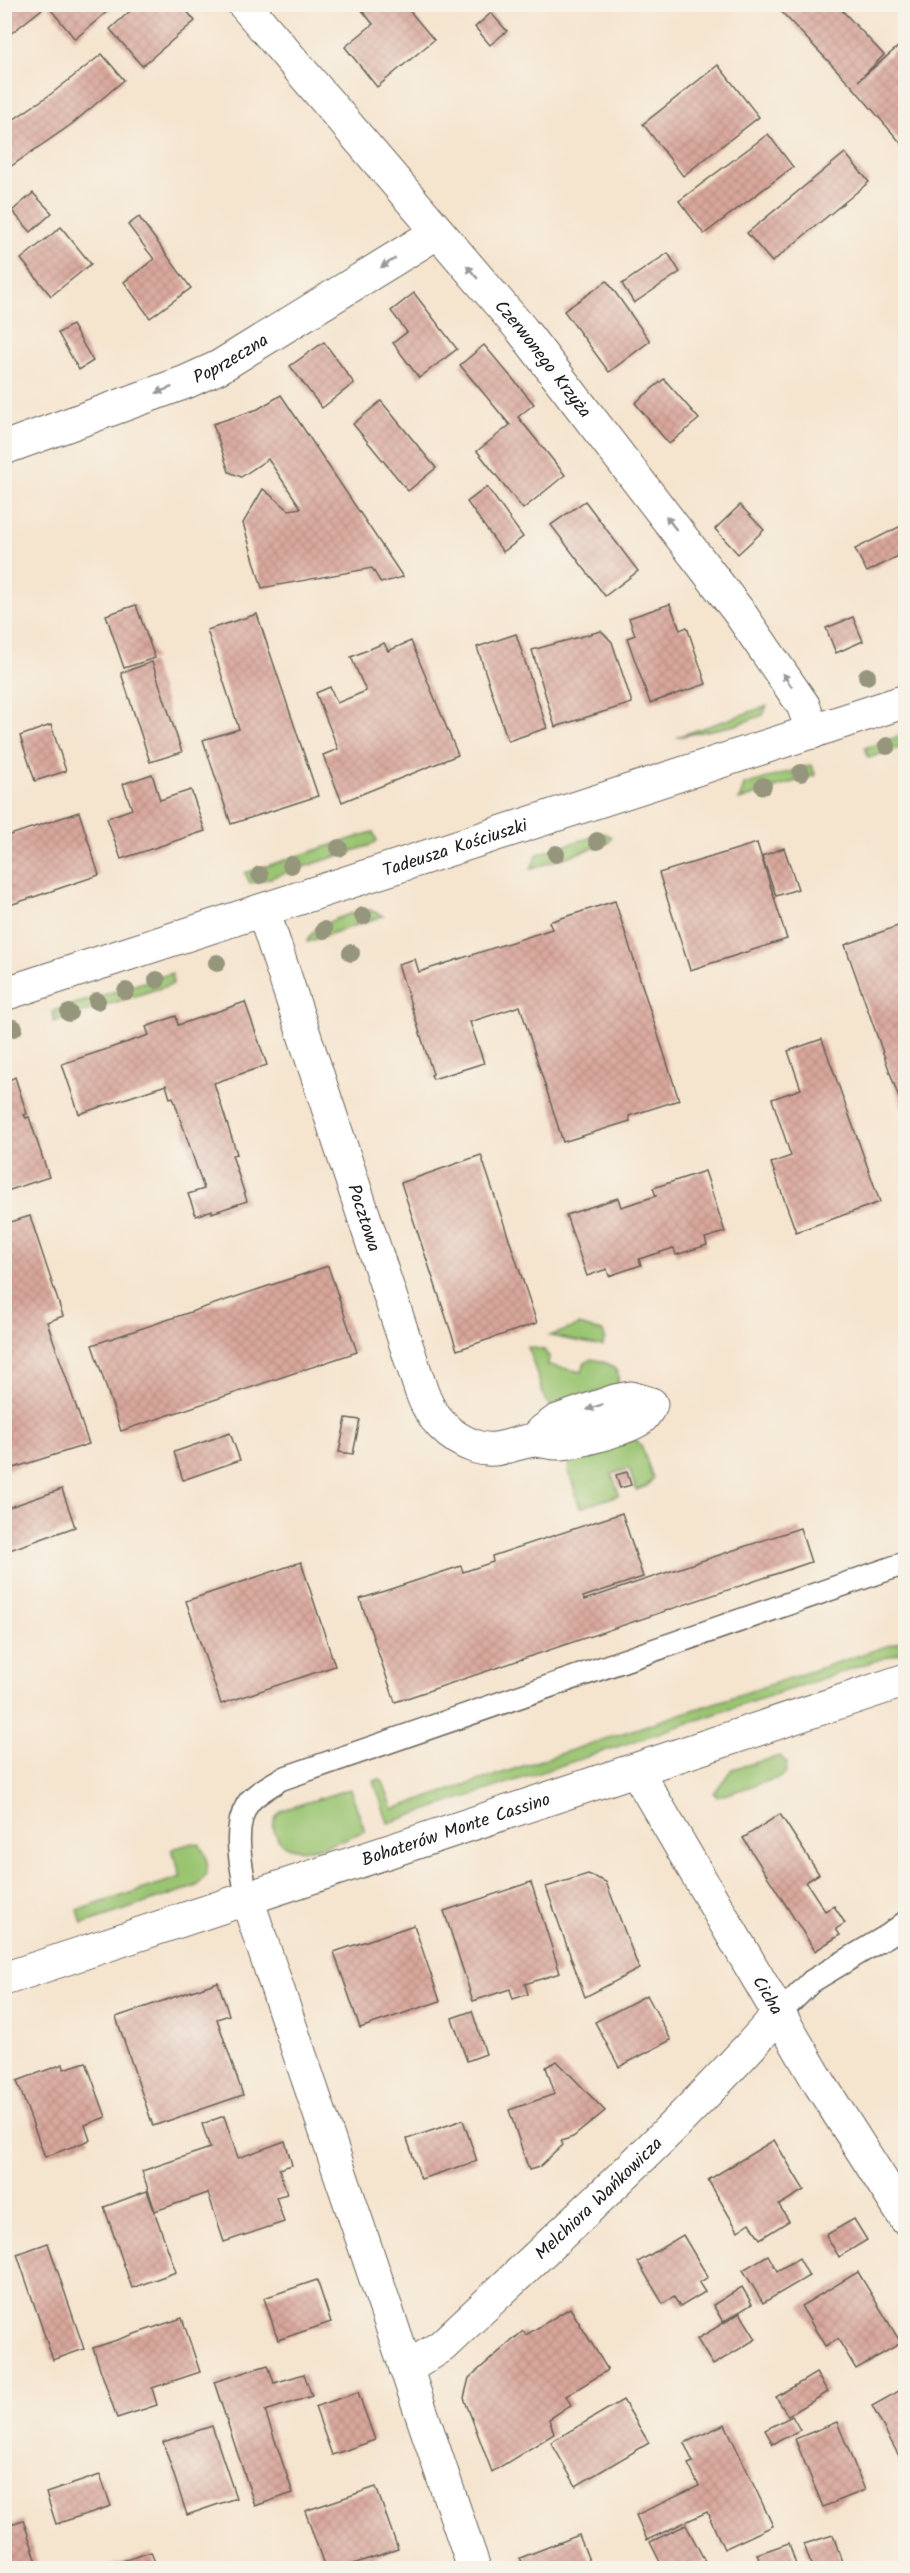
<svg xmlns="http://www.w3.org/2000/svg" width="910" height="2573" viewBox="0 0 910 2573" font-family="Kalam,sans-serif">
<defs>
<pattern id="building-cross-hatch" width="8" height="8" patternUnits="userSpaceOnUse" patternTransform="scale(1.5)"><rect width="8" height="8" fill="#d9a79b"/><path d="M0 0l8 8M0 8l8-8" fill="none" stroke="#ba8f85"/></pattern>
</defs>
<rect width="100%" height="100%" fill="#f7f3e8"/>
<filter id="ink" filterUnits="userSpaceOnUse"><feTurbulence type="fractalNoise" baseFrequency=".0167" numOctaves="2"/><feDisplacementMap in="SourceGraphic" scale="12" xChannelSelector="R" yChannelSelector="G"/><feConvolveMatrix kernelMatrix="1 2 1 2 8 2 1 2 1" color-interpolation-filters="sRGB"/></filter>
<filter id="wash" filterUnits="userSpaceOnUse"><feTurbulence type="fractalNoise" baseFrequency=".008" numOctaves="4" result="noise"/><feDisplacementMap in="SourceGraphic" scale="24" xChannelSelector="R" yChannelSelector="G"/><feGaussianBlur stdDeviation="1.35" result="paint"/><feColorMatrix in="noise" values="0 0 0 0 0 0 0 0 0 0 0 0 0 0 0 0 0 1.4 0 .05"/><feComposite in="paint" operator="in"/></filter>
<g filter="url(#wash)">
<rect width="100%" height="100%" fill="#f5e4ce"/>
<!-- green -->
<g fill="#9ac471" stroke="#5b7046" stroke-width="1.5">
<path d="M767 706 763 715 736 725 677 737Z"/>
<path d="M905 734V746L868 758 865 748Z"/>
<path d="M812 765 815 775 739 800 744 785Z"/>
<path d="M373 832 377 840 371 845 258 882 250 883 245 873Z"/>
<path d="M604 833 612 837 608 843 531 869 537 854Z"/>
<path d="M370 910 383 916 307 942C312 924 352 912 370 910Z"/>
<path d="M172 973 173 984 53 1022V1011Z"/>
<path d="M579 1325 603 1332 605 1338 602 1346 550 1336Z"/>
<path d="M528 1347 544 1350 549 1357 548 1365 582 1372 584 1364 591 1359C607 1362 623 1367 617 1386L552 1407 545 1400Z"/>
<path d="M635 1439 641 1445 653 1478 647 1486 636 1490 629 1468 612 1474 619 1495 580 1508 568 1468 573 1457Z"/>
<path d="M905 1640V1651L388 1823 374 1781 379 1779 383 1782 393 1809Z"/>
<path d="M780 1756 787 1763 786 1772 781 1777 717 1797 714 1793 732 1769Z"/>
<path d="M350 1789 365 1831C341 1839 285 1869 274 1830 272 1821 276 1815 283 1810Z"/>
<path d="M192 1843 199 1844C210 1858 211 1873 197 1886L82 1924 78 1910 181 1877 172 1849Z"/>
</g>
<g id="blocks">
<!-- building -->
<g fill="url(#building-cross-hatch)">
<path d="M4 4H116L75 39 47 5 4 39Z"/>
<path d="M138 4H181L195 21 142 66 110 29Z"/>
<path d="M357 4H404L434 40 377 87 345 47 373 24Z"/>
<path d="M774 4H836L884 55 858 81 906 40V149L852 86Z"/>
<path d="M491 13 507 31 490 45 475 27Z"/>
<path d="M102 54 124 80 72 124 4 171V126L51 94Z"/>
<path d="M718 65 759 117 683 176 643 124Z"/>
<path d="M768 134 793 167 704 234 679 201Z"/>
<path d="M845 153 869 182 772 262 747 233Z"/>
<path d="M33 193 52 213 31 232 12 211Z"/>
<path d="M139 217 191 288 150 318 124 282 154 259 128 225Z"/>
<path d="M61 227 91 264 51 296 21 259Z"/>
<path d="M668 253 680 272 634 303 622 284Z"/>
<path d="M607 281 650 341 609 372 564 311Z"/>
<path d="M414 293 457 349 419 378 393 343 407 332 391 311Z"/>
<path d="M72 325 93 361 79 370 58 333Z"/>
<path d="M324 342 354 383 322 408 290 366Z"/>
<path d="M484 345 534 404 518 417 565 475 523 509 477 451 510 425 460 365Z"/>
<path d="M664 379 699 419 669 444 635 403Z"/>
<path d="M281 395 403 577 381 583 372 568 262 588 243 523 263 489 289 510 301 508 268 459 241 477 229 472 213 424 258 409Z"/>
<path d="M381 401 436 468 408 491 353 424Z"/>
<path d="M487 487 523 537 503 552 467 502Z"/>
<path d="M585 501 638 571 605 596 551 525Z"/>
<path d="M740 505 764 530 738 554 715 529Z"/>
<path d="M903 525 906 530V552L867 572 855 549Z"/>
<path d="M670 604 680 630 687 627 706 684 650 703 627 638 635 635 629 618Z"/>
<path d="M136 605 155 658 124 668 106 615Z"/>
<path d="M257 614 318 796 231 824 203 740 239 729 207 630Z"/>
<path d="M853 617 863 641 836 653 826 628Z"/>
<path d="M601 631 612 642 632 703 555 727 532 650Z"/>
<path d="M516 634 547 728 508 741 477 647Z"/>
<path d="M411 641 458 755 342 802 323 755 338 749 316 693 330 687 337 703 366 691 351 657 384 643 388 651Z"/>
<path d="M152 662 182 752 150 762 121 673Z"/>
<path d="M51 725 66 771 35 781 20 736Z"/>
<path d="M152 774 160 800 191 790 205 831 121 859 107 818 132 809 123 784Z"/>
<path d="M79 812 99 875 10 905 4 887V837Z"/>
<path d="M757 843 787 939 690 970 659 873Z"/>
<path d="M784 848 798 889 776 896 762 856Z"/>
<path d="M615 901 679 1100 629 1116 630 1121 563 1142 520 1006 470 1022 484 1063 433 1079 431 1075 433 1074 398 964 415 959 419 972 552 929 549 922Z"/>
<path d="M906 923V1115H905L845 945Z"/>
<path d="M245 1002 267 1065 214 1083 237 1154 232 1155 247 1201 212 1213V1210L196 1216 188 1194 204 1189 173 1097 170 1098 166 1085 79 1114 62 1064 149 1035 146 1027 176 1016 178 1025Z"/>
<path d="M822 1039 880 1202 796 1232 771 1163 791 1156 772 1099 801 1089 788 1051Z"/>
<path d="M15 1077 27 1114 24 1115 26 1118 29 1117 49 1177 4 1192V1083Z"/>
<path d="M481 1155 537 1323 457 1350 401 1183Z"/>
<path d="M705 1171 725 1232 705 1238 707 1245 676 1255 674 1248 639 1259 641 1265 609 1276 607 1269 587 1276 566 1215 618 1198 621 1207 656 1196 653 1188Z"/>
<path d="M30 1216 63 1316 47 1322 89 1444 4 1471V1224Z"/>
<path d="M328 1266 357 1352 121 1431 92 1345Z"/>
<path d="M346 1418 360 1420 353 1454 339 1452Z"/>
<path d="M230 1433 240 1460 183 1480 174 1452Z"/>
<path d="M627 1472 631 1485 620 1488 616 1475Z"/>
<path d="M62 1489 75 1527 4 1552V1509Z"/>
<path d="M622 1513 643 1577 583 1597 584 1600 800 1528 811 1562 395 1702 360 1599 461 1566 463 1572 493 1562 492 1556Z"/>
<path d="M301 1562 335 1666 221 1704 186 1601Z"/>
<path d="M780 1814 819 1874 806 1882 825 1911 834 1906 845 1923 836 1929 840 1935 815 1951 743 1838Z"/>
<path d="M588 1874 606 1882 639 1969 585 1997 546 1887Z"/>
<path d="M531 1882 560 1973 525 1984 528 1994 513 1999 510 1989 473 2001 444 1911Z"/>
<path d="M414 1925 440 2001 360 2028 334 1952Z"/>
<path d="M218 1982 229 2015 217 2019 243 2095 153 2126 116 2017Z"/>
<path d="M647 1995 671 2040 619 2067 595 2022Z"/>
<path d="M472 2011 486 2054 467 2061 452 2018Z"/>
<path d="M557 2061 605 2111 573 2137 561 2141 563 2145 539 2167 529 2170 509 2110 555 2094 546 2067Z"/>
<path d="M86 2062 106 2117 85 2125 90 2140 45 2157 17 2081 63 2064 64 2069Z"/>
<path d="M224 2116 238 2158 285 2141 292 2165 279 2169 287 2194 276 2197 284 2222 224 2242 208 2193 155 2211 142 2171 210 2148 202 2124Z"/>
<path d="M463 2120 477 2161 421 2179 407 2139Z"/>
<path d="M774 2140 804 2190 779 2205 789 2221 760 2239 750 2223 738 2231 708 2180Z"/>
<path d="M147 2191 176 2272 132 2288 104 2207Z"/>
<path d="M854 2219 867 2240 839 2257 826 2235Z"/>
<path d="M683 2235 708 2277 699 2283 705 2292 680 2307 674 2297 663 2304 638 2262Z"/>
<path d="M48 2243 84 2349 53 2360 17 2254Z"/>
<path d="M768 2255 777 2271 799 2258 809 2276 763 2303 743 2270Z"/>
<path d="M858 2272 901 2343 856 2369 838 2339 825 2346 801 2306Z"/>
<path d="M317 2280 331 2322 278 2340 264 2298Z"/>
<path d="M742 2287 752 2304 723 2322 713 2305Z"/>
<path d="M570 2308 608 2370 566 2396 571 2405 549 2419 554 2434 492 2472 464 2398 469 2378 523 2331 526 2335Z"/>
<path d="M740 2313 756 2339 713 2365 697 2339Z"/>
<path d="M182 2318 200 2372 152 2388 157 2405 117 2418 93 2348Z"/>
<path d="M268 2365 274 2383 304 2374 312 2396 265 2411 293 2493 255 2506 214 2382Z"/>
<path d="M816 2373 828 2392 788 2416 776 2397Z"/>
<path d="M906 2387V2452L899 2456 872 2406Z"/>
<path d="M358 2392 375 2440 332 2455 315 2407Z"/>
<path d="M623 2400 649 2443 576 2486 551 2442Z"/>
<path d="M792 2416 800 2430 773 2444 765 2430Z"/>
<path d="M837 2422 865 2490 823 2507 795 2439Z"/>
<path d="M725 2424 773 2526 724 2549 707 2512 647 2540 636 2515 699 2486 688 2464 693 2462 684 2443Z"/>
<path d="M212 2426 236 2498 187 2515 163 2442Z"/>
<path d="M100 2475 111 2506 56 2524 46 2493Z"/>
<path d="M376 2487 398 2549 341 2568H325L305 2511Z"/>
<path d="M23 2520 39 2568H5V2526Z"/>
<path d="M686 2525 705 2561 690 2568H663L650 2542Z"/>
<path d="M579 2535 592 2568H525L520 2558Z"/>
<path d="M833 2535 844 2568H812L804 2544Z"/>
<path d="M789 2543 797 2568H762L757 2554Z"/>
<path d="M151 2552 157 2568H101Z"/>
</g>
</g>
</g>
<g filter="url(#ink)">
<use href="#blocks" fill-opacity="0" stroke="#68625a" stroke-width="1.5"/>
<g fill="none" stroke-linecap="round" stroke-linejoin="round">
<!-- lane casing -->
<g stroke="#68625a" stroke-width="25">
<g id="lane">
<path d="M247 1899C243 1871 231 1832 247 1805 254 1794 270 1786 281 1779L906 1563"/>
<path d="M779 2014 812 1981 889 1935 906 1922"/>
</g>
</g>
<!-- street casing -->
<g stroke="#68625a" stroke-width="35">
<g id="street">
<path id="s1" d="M244 4 522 330 739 612 803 705 813 732"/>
<path id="s2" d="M4 448 186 382 219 367 438 232"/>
<path id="s3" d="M263 910 421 1390C430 1417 449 1438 476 1447 498 1454 514 1442 534 1440 543 1440 552 1444 562 1443 577 1442 628 1428 640 1419 645 1415 648 1409 651 1404L631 1398 615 1401 557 1421 543 1431 535 1440"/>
<path id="s4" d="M636 1770 820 2084 906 2219"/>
<path d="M247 1899 474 2568"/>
<path id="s5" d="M406 2369 442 2346C556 2238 675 2132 779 2014"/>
</g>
</g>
<!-- secondary casing -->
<g stroke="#68625a" stroke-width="35">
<g id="secondary">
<path id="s6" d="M4 994 906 701"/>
<path id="s7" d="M4 1979 906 1680"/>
</g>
</g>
<!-- lane -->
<use href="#lane" stroke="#fff" stroke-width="22"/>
<!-- street -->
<use href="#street" stroke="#fff" stroke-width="33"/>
<!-- secondary -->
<use href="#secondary" stroke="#fff" stroke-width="33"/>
</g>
<!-- trees -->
<g fill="#96967d">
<circle cx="867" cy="676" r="9"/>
<circle cx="887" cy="746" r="9"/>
<circle cx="801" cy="773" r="9"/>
<circle cx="763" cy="786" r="9"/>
<circle cx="597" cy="841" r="9"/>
<circle cx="339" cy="848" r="9"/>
<circle cx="556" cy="854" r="9"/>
<circle cx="291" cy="865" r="9"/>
<circle cx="260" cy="875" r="9"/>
<circle cx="363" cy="916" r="9"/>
<circle cx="324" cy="930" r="9"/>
<circle cx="351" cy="953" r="9"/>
<circle cx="217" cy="963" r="9"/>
<circle cx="157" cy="980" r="9"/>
<circle cx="126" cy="991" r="9"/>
<circle cx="97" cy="1001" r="9"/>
<circle cx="69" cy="1013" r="9"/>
<circle cx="14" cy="1028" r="9"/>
</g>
<!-- one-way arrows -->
<defs><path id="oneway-solid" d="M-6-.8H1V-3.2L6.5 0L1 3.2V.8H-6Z" transform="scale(1.5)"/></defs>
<g fill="#999">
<use href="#oneway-solid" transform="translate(388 263) rotate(148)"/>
<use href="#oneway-solid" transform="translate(472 272) rotate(-130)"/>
<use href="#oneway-solid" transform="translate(164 390) rotate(159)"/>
<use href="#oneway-solid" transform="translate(671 523) rotate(-128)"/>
<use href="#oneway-solid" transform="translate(787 680) rotate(-124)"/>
<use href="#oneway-solid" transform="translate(595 1407) rotate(161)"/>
</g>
</g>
<g text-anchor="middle" stroke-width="6" stroke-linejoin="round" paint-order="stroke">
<!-- street labels -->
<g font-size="18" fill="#1c1c1c" stroke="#f7f3e8">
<text dy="6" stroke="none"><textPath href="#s2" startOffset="244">Poprzeczna</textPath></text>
<text dy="6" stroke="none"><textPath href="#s1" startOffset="464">Czerwonego Krzyża</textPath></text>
<text dy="6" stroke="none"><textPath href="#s6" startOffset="474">Tadeusza Kościuszki</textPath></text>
<text dy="6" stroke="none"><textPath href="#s3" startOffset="324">Pocztowa</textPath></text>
<text dy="6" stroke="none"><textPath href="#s7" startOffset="476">Bohaterów Monte Cassino</textPath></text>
<text dy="6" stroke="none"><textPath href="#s4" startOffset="261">Cicha</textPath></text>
<text dy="6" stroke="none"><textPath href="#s5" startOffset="258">Melchiora Wańkowicza</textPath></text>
</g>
</g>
<!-- margin -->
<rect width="910" height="2573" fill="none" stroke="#f7f3e8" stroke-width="24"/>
</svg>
